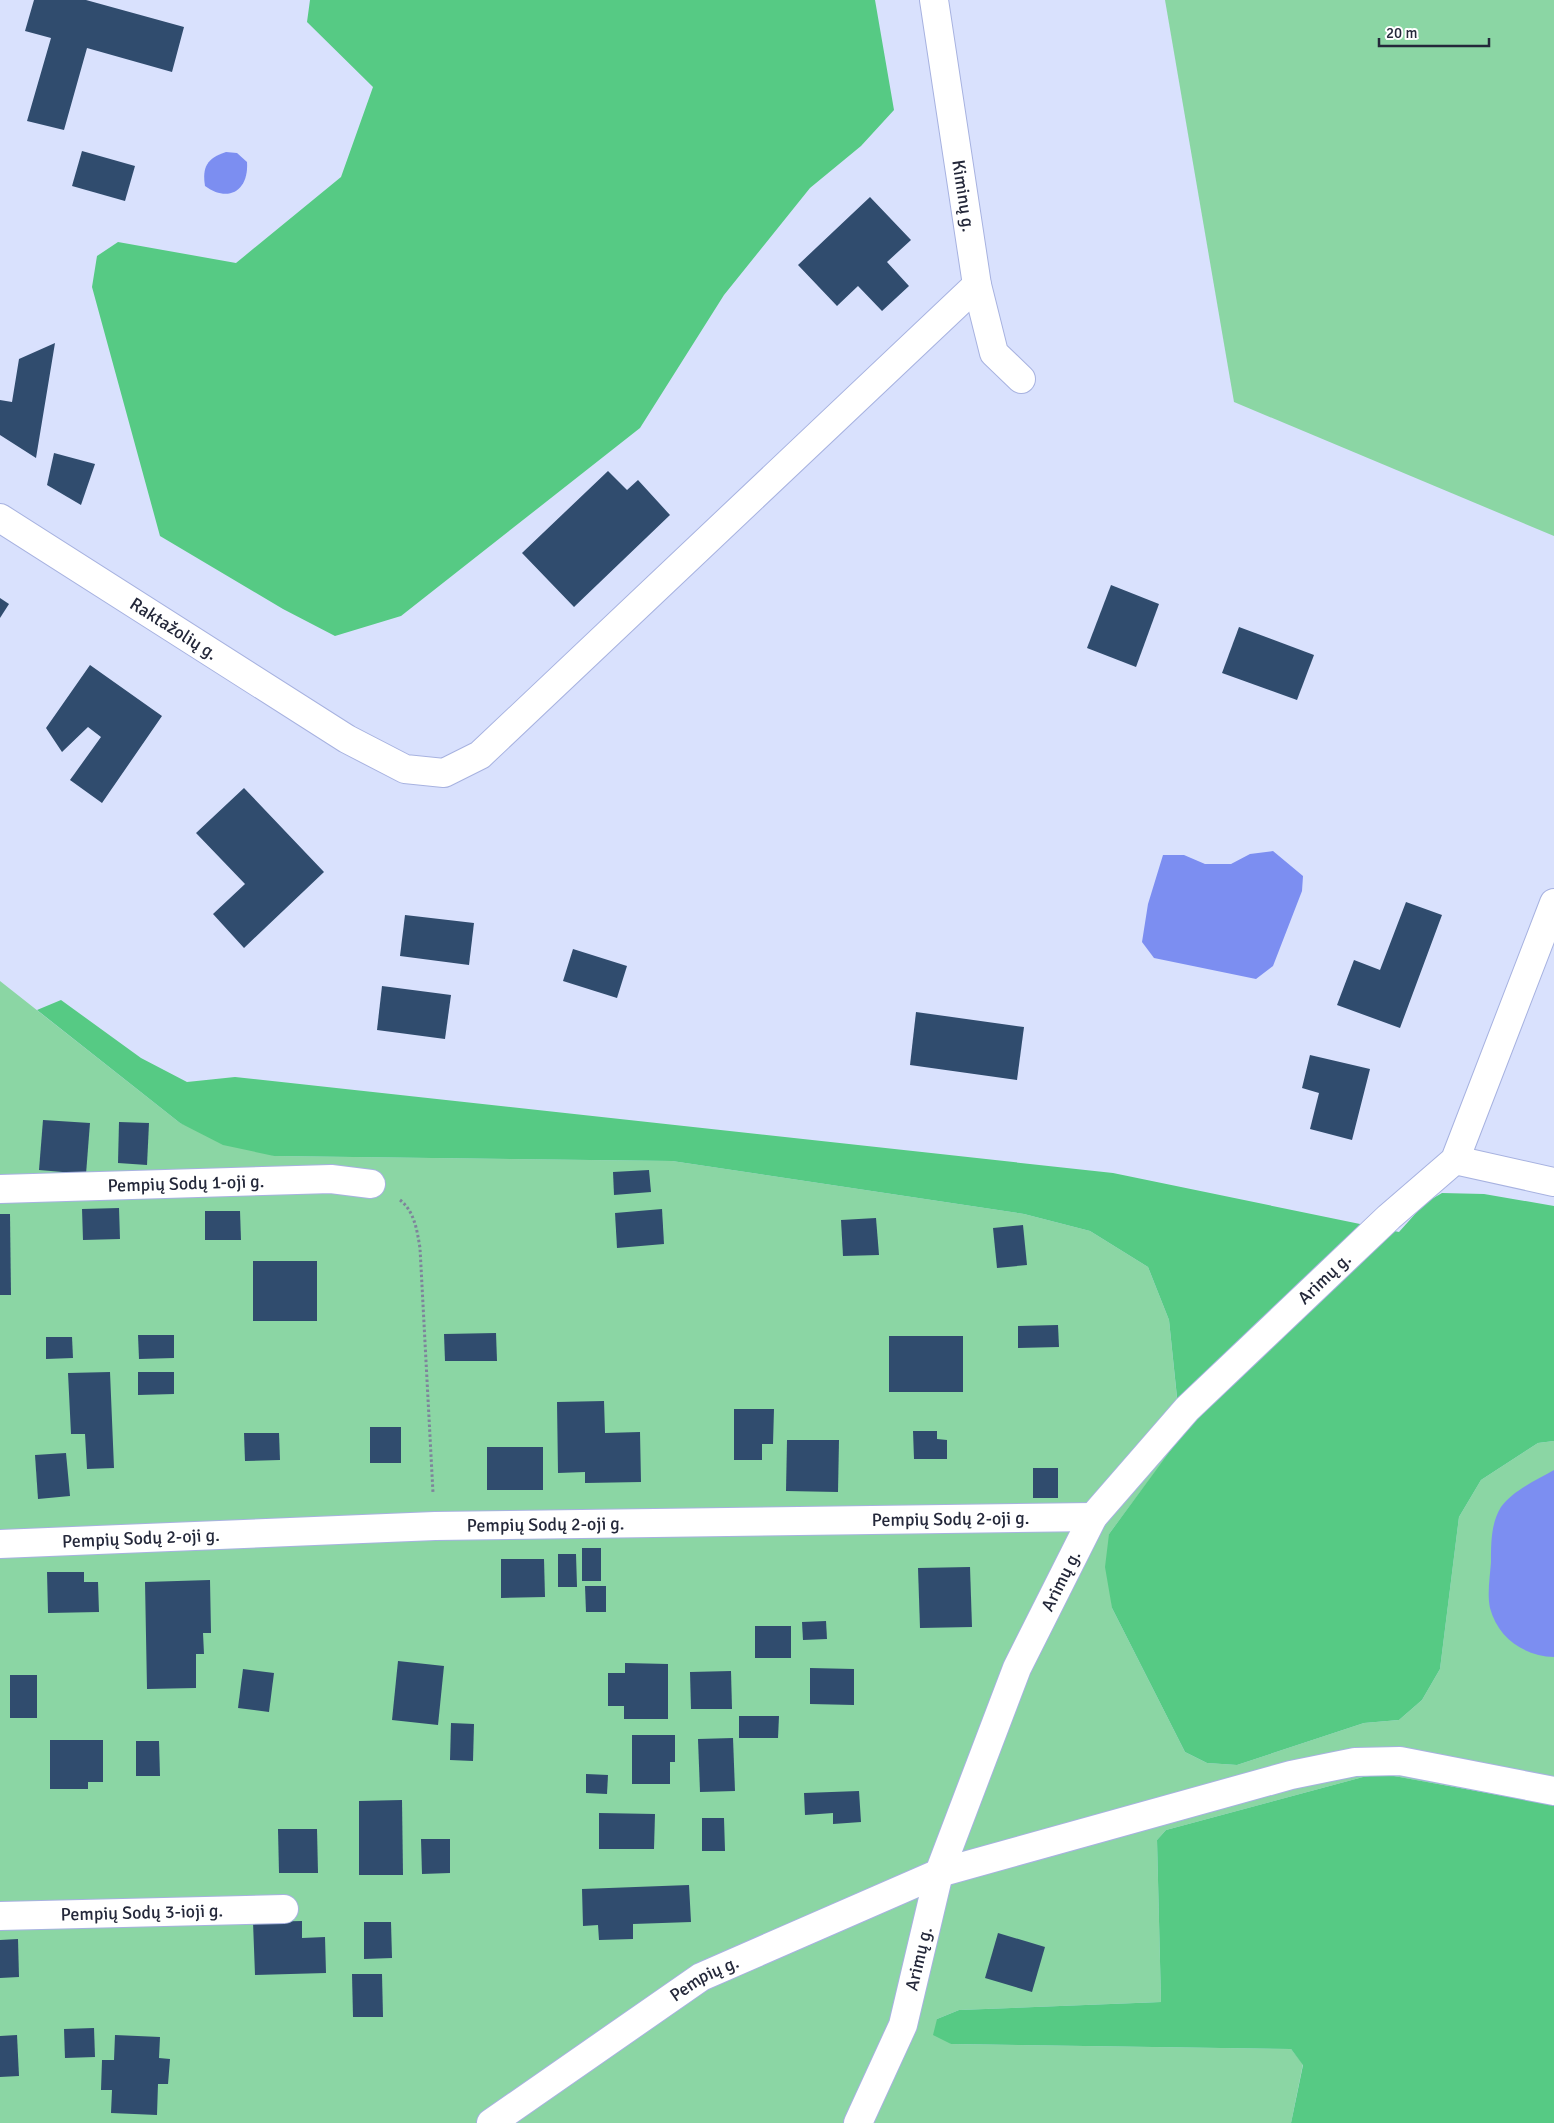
<svg xmlns="http://www.w3.org/2000/svg" width="1554" height="2123" viewBox="0 0 1554 2123" font-family="Signika,sans-serif">
<rect width="100%" height="100%" fill="#d9e1fd"/>
<!-- green -->
<g fill="#8bd6a4">
<path d="M1165 0H1554V536L1234 402Z"/>
<path d="M0 981 180 1123 275 1156 672 1161 1024 1214 1090 1231 1148 1267 1169 1320 1181 1437 1109 1534 1112 1608 1185 1752 1207 1763 1237 1765 1364 1723 1399 1720 1422 1700 1440 1669 1459 1517 1481 1480 1538 1443 1554 1441V1805L1383 1774 1363 1777 1166 1830 1157 1840 1161 2002 959 2010 937 2019 951 2044 1291 2049 1303 2064 1291 2123H0Z"/>
</g>
<!-- forest -->
<g fill="#56ca84">
<path d="M310 0H875L894 110 861 146 810 188 724 295 640 428 401 616 335 636 283 609 160 536 92 287 97 256 118 242 236 263 341 177 373 87 307 22Z"/>
<path d="M61 1000 141 1058 187 1082 235 1077 1113 1173 1399 1232 1425 1203 1442 1193 1484 1194 1554 1206V1441L1538 1443 1481 1480 1459 1517 1440 1669 1422 1700 1399 1720 1364 1723 1237 1765 1207 1763 1185 1752 1112 1608 1105 1567 1109 1534 1181 1436 1169 1320 1148 1267 1090 1231 1024 1214 672 1161 274 1156 223 1145 180 1123 37 1010Z"/>
<path d="M1383 1774 1554 1805V2123H1291L1303 2065 1291 2049 951 2044 933 2035 937 2019 959 2010 1161 2002 1157 1840 1166 1830 1363 1777Z"/>
</g>
<!-- water -->
<g fill="#7c8ef1">
<path d="M226 152 237 153 247 162C249 191 228 203 205 186 202 167 207 158 226 152Z"/>
<path d="M1273 851 1303 876 1302 891 1273 966 1256 979 1154 958 1142 942 1148 904 1163 855H1184L1205 864H1231L1250 854Z"/>
<path d="M1554 1470V1657C1524 1656 1498 1638 1490 1608 1487 1594 1490 1576 1491 1562 1491 1543 1491 1523 1501 1507 1513 1490 1537 1480 1554 1470Z"/>
</g>
<!-- building -->
<g fill="#304c6e">
<path d="M34 0H86L184 27 172 72 87 48 64 130 27 121 51 38 25 31Z"/>
<path d="M82 151 135 166 125 201 72 186Z"/>
<path d="M870 197 911 240 887 262 909 286 882 311 858 286 837 306 798 265Z"/>
<path d="M55 343 36 458 0 435V400L12 402 19 359Z"/>
<path d="M54 453 95 464 81 505 47 485Z"/>
<path d="M608 471 627 490 638 480 670 515 574 607 522 553Z"/>
<path d="M1111 585 1159 604 1136 667 1087 648Z"/>
<path d="M0 598 9 604 0 618Z"/>
<path d="M1239 627 1314 655 1297 700 1222 673Z"/>
<path d="M90 665 162 716 102 803 70 780 101 737 88 727 62 752 46 728Z"/>
<path d="M244 788 324 872 244 948 213 914 245 884 196 833Z"/>
<path d="M1406 902 1442 915 1400 1028 1337 1005 1354 960 1380 970Z"/>
<path d="M405 915 474 923 469 965 400 956Z"/>
<path d="M573 949 627 966 617 998 563 981Z"/>
<path d="M382 986 451 995 445 1039 377 1030Z"/>
<path d="M916 1012 1024 1027 1017 1080 910 1065Z"/>
<path d="M1310 1055 1370 1069 1352 1140 1310 1129 1319 1093 1302 1088Z"/>
<path d="M43 1120 90 1123 86 1174 39 1170Z"/>
<path d="M119 1122 149 1123 147 1165 118 1163Z"/>
<path d="M649 1170 651 1192 614 1195 613 1172Z"/>
<path d="M119 1208 120 1239 83 1240 82 1209Z"/>
<path d="M662 1209 664 1244 617 1248 615 1213Z"/>
<path d="M205 1211H240L241 1240H205Z"/>
<path d="M0 1214H10L11 1295H0Z"/>
<path d="M876 1218 879 1255 843 1256 841 1220Z"/>
<path d="M1023 1225 1027 1265 997 1268 993 1228Z"/>
<rect x="253" y="1261" width="64" height="60"/>
<path d="M1058 1325 1059 1347 1018 1348V1326Z"/>
<path d="M496 1333 497 1361H445L444 1334Z"/>
<path d="M138 1335H174V1358L139 1359Z"/>
<rect x="889" y="1336" width="74" height="56"/>
<path d="M46 1337H72L73 1358 46 1359Z"/>
<path d="M110 1372 114 1468 87 1469 85 1434H71L68 1373Z"/>
<path d="M138 1372H174V1394L138 1395Z"/>
<path d="M604 1401 605 1433 640 1432 641 1482 585 1483V1472L558 1473 557 1402Z"/>
<path d="M734 1409H774L773 1444H762V1460H734Z"/>
<rect x="370" y="1427" width="31" height="36"/>
<path d="M913 1431H937V1439L947 1440V1459H914Z"/>
<path d="M244 1433H279L280 1460 245 1461Z"/>
<path d="M787 1440H839L838 1492 786 1491Z"/>
<rect x="487" y="1447" width="56" height="43"/>
<path d="M66 1453 70 1496 38 1499 35 1455Z"/>
<rect x="1033" y="1468" width="25" height="30"/>
<rect x="582" y="1548" width="19" height="33"/>
<path d="M558 1554H576L577 1587H558Z"/>
<path d="M501 1559H544L545 1597 501 1598Z"/>
<path d="M970 1567 972 1627 920 1628 918 1568Z"/>
<path d="M47 1572H84V1582H98L99 1612 48 1613Z"/>
<path d="M210 1580 211 1633H203L204 1654H196V1688L147 1689 145 1582Z"/>
<path d="M585 1586H606V1612H586Z"/>
<path d="M826 1621 827 1639 803 1640 802 1622Z"/>
<rect x="755" y="1626" width="36" height="32"/>
<path d="M398 1661 444 1666 438 1725 392 1720Z"/>
<path d="M625 1663 668 1664V1719H624V1706H608V1673H625Z"/>
<path d="M810 1668 854 1669V1705L810 1704Z"/>
<path d="M243 1669 274 1673 269 1712 238 1708Z"/>
<path d="M731 1671 732 1709H691L690 1672Z"/>
<rect x="10" y="1675" width="27" height="43"/>
<path d="M739 1716H779L778 1738H739Z"/>
<path d="M451 1723 474 1724 473 1761 450 1760Z"/>
<path d="M632 1735H675V1762H670V1784H632Z"/>
<path d="M733 1738 735 1791 700 1792 698 1739Z"/>
<path d="M50 1740H103V1782H88V1789H50Z"/>
<path d="M136 1741H159L160 1776H136Z"/>
<path d="M586 1774 608 1775 607 1794 586 1793Z"/>
<path d="M859 1791 861 1822 833 1824V1813L805 1815 804 1793Z"/>
<path d="M402 1800 403 1875H359V1801Z"/>
<path d="M599 1813 655 1814 654 1849H599Z"/>
<path d="M702 1818H724L725 1851H702Z"/>
<path d="M278 1829H317L318 1873H279Z"/>
<path d="M421 1839H450V1873L422 1874Z"/>
<path d="M689 1885 691 1922 633 1924V1939L599 1940 598 1925 583 1926 582 1889Z"/>
<path d="M302 1921V1938L325 1937 326 1973 255 1975 253 1922Z"/>
<path d="M364 1922H391L392 1958 364 1959Z"/>
<path d="M998 1933 1045 1947 1032 1992 985 1978Z"/>
<path d="M18 1939 19 1977 0 1978V1940Z"/>
<path d="M352 1974H382L383 2017H353Z"/>
<path d="M94 2028 95 2057 65 2058 64 2029Z"/>
<path d="M17 2035 19 2076 0 2077V2036Z"/>
<path d="M115 2035 160 2037 159 2058 170 2059 168 2084H158L157 2115 111 2113 112 2090H101L102 2060H114Z"/>
</g>
<g fill="none" stroke-linecap="round" stroke-linejoin="round">
<!-- street casing -->
<g stroke="#a7b2e0" stroke-width="30">
<g id="street">
<path id="s1" d="M934 0 977 285 994 353 1021 379"/>
<path id="s2" d="M0 518 347 739 405 769 444 773 480 755 977 285"/>
<path d="M1455 1160 1554 1182"/>
<path id="s3" d="M0 1189 331 1179 371 1184"/>
<path id="s4" d="M0 1544 435 1526 1093 1517"/>
<path id="s5" d="M0 1916 284 1909"/>
<path id="s6" d="M491 2123 701 1977 939 1873 1291 1775 1355 1762 1400 1761 1554 1791"/>
<path id="s7" d="M858 2123 903 2025 939 1873 1017 1668 1093 1517 1187 1409 1389 1217 1455 1160 1554 903"/>
</g>
</g>
<!-- path -->
<path stroke="#7e849b" stroke-width="3" stroke-dasharray="2.5 2.5" stroke-linecap="butt" d="M400 1200C415 1212 417 1231 420 1248L433 1493"/>
<!-- street -->
<use href="#street" stroke="#fff" stroke-width="28"/>
</g>
<g text-anchor="middle" stroke-width="5" stroke-linejoin="round" paint-order="stroke">
<!-- street labels -->
<g font-size="18" fill="#24283a" stroke="#fff">
<text dy="6" stroke="none"><textPath href="#s1" startOffset="198">Kiminų g.</textPath></text>
<text dy="6" stroke="none"><textPath href="#s2" startOffset="206">Raktažolių g.</textPath></text>
<text dy="6" stroke="none"><textPath href="#s3" startOffset="186">Pempių Sodų 1-oji g.</textPath></text>
<text dy="6" stroke="none"><textPath href="#s7" startOffset="985">Arimų g.</textPath></text>
<text dy="6" stroke="none"><textPath href="#s4" startOffset="951">Pempių Sodų 2-oji g.</textPath></text>
<text dy="6" stroke="none"><textPath href="#s4" startOffset="546">Pempių Sodų 2-oji g.</textPath></text>
<text dy="6" stroke="none"><textPath href="#s4" startOffset="141">Pempių Sodų 2-oji g.</textPath></text>
<text dy="6" stroke="none"><textPath href="#s7" startOffset="581">Arimų g.</textPath></text>
<text dy="6" stroke="none"><textPath href="#s5" startOffset="142">Pempių Sodų 3-ioji g.</textPath></text>
<text dy="6" stroke="none"><textPath href="#s7" startOffset="176">Arimų g.</textPath></text>
<text dy="6" stroke="none"><textPath href="#s6" startOffset="258">Pempių g.</textPath></text>
</g>
</g>
<!-- scale -->
<path d="M1379 38v8h110v-8" fill="none" stroke="#24283a" stroke-width="2.5"/>
<text x="1386" y="38" font-size="15" fill="#24283a" stroke="#ffffff" stroke-width="4" paint-order="stroke">20 m</text>
</svg>
